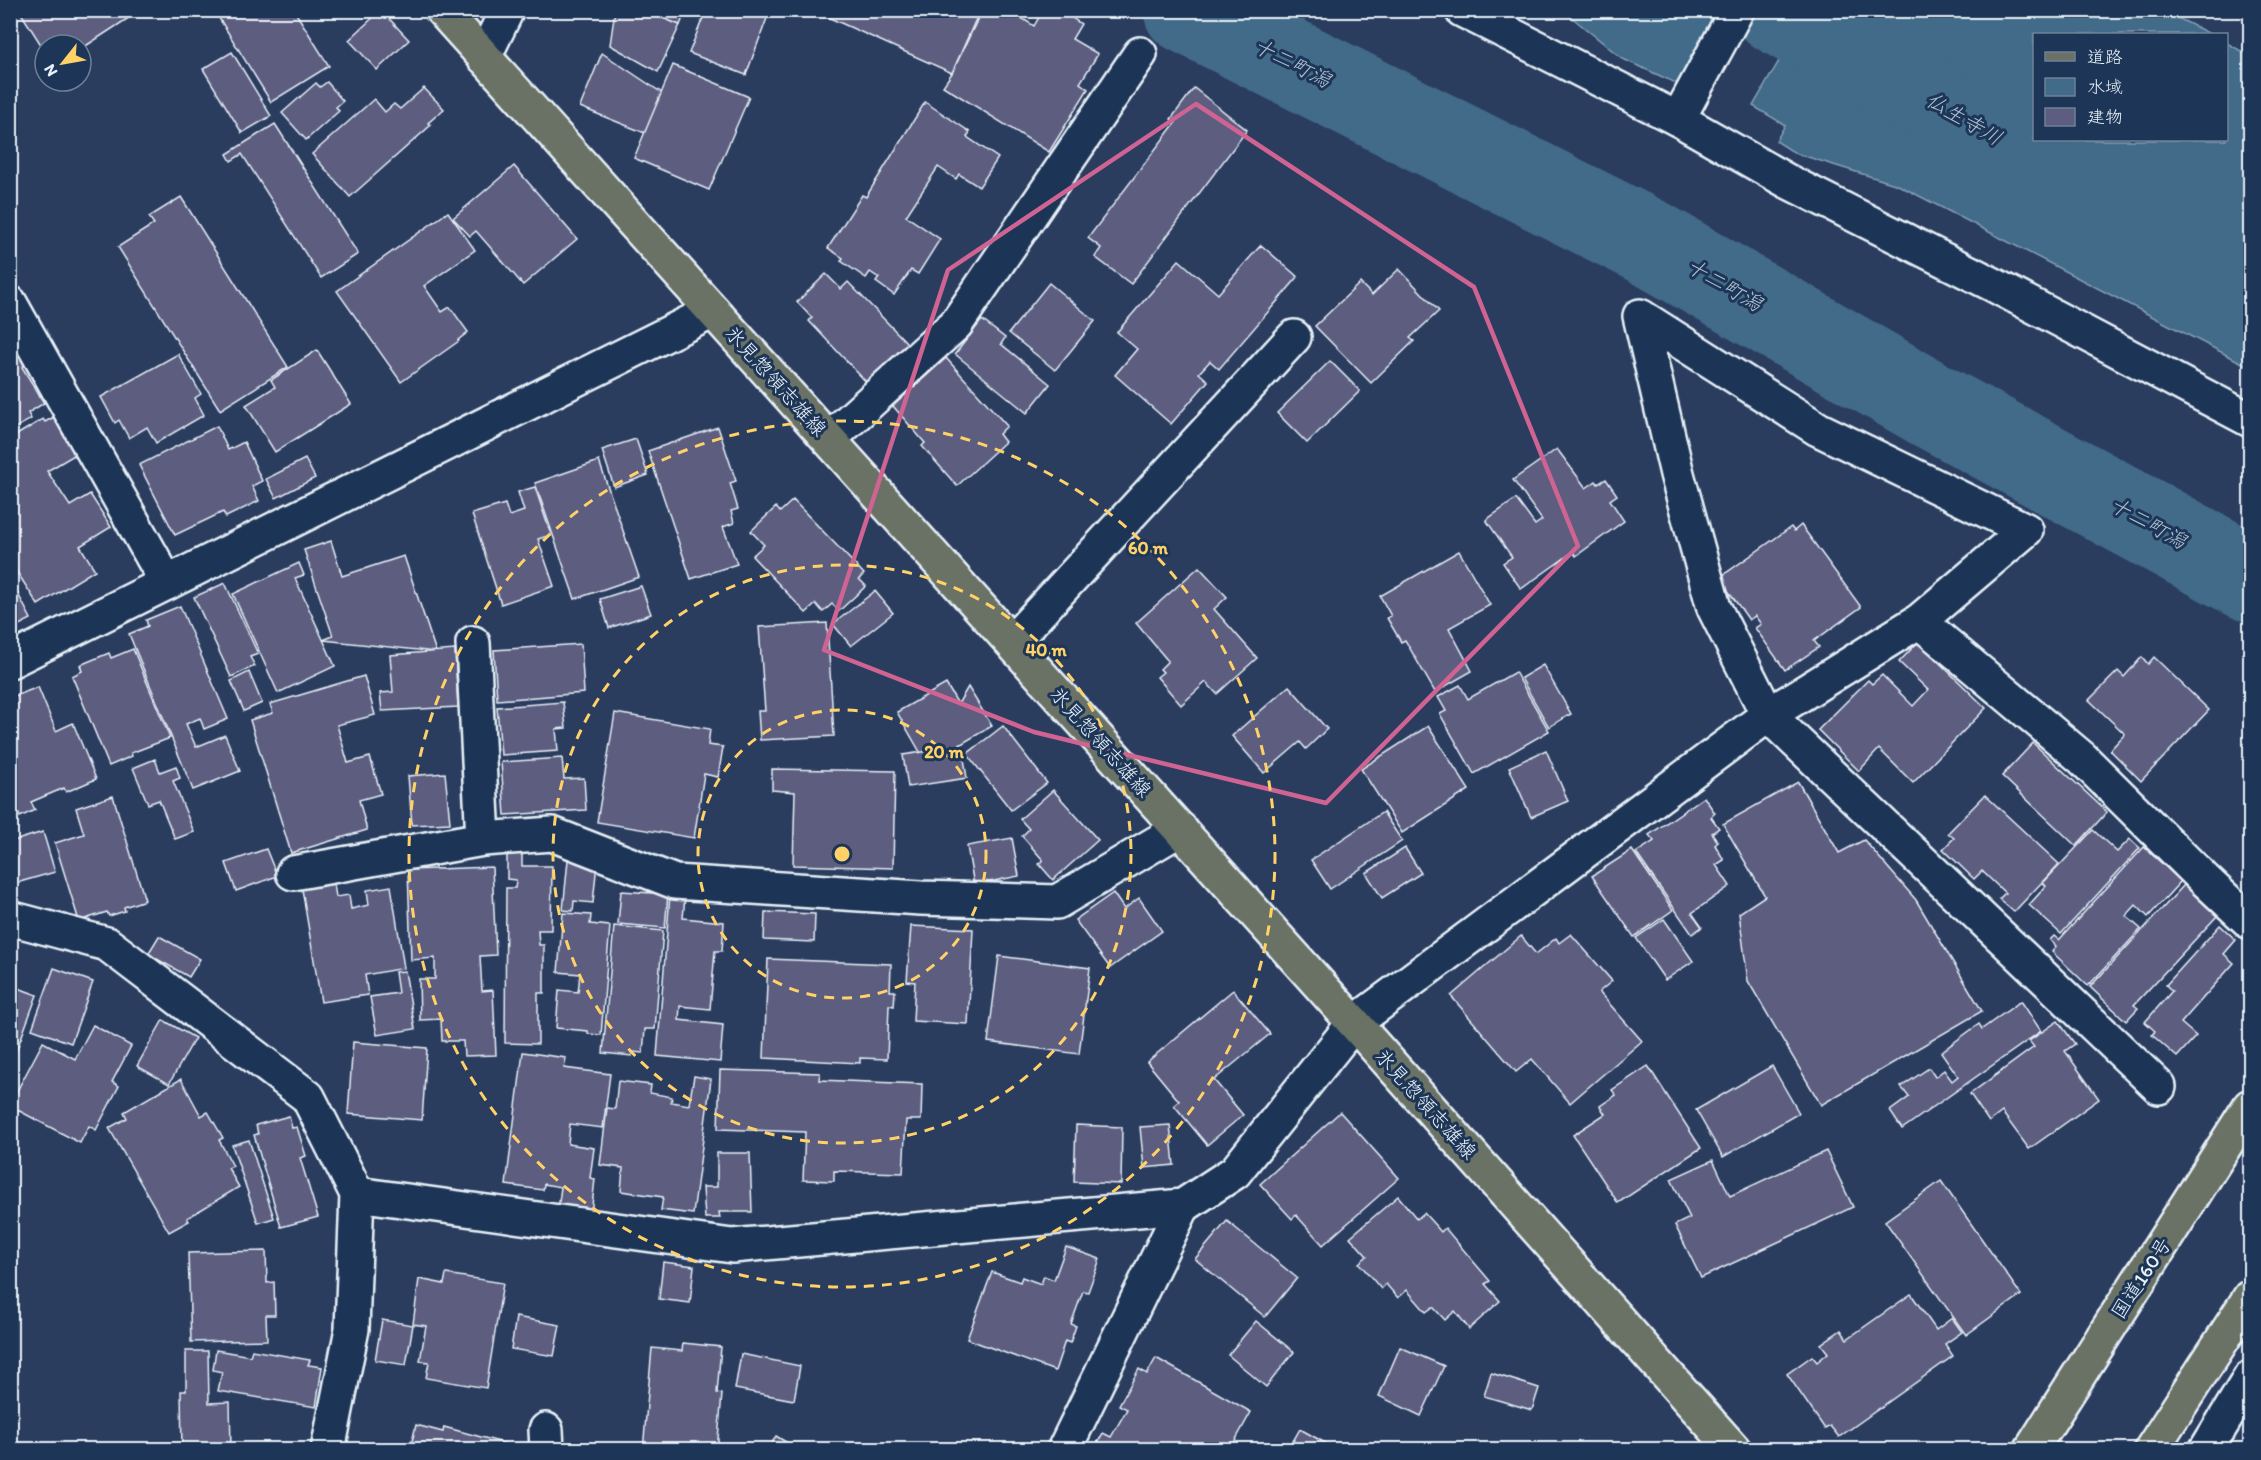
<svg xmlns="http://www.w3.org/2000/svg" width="2261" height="1460" viewBox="0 0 2261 1460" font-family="Itim,'Klee One',sans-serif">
<rect width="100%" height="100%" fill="#2a3d5f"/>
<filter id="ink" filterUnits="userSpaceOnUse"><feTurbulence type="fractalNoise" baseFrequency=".0167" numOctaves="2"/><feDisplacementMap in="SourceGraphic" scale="12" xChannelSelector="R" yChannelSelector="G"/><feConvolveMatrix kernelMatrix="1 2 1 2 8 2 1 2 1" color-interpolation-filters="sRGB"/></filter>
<g filter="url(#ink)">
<!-- water -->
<g fill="#426a89" stroke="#84a0b5" stroke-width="1.5">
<path d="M1564 11H1718L1678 84 1623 59Z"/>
<path d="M1842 11H2164L2210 34H2034V140H2226L2227 43 2250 56V367L1898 185 1795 153 1776 141 1785 125 1753 106 1794 35 1819 48Z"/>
</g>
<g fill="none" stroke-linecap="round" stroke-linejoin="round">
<!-- river -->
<g stroke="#426a89" stroke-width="87">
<path d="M1187 10 1649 242 1933 406 2250 578"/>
<path d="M1777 10 1930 99"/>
</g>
</g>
<!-- building -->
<g fill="#5d5d80" stroke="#e8f1f8" stroke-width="1.5">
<path d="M19 10H141L81 49V45H45V51Z"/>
<path d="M214 10H294L329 66 271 102Z"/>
<path d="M381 10 409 40 377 70 349 40Z"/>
<path d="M615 10H643L680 25 658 72 610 45Z"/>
<path d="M643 10H686L680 25Z"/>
<path d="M706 10H770L746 75 689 53Z"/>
<path d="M812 10H980L952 73Z"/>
<path d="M982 10H1009L1034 26 1043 10H1060L1081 24 1072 39 1098 54 1080 83 1088 89 1049 152 943 86 952 73Z"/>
<path d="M232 52 271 116 242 133 203 69Z"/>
<path d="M602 53 662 93 645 133 580 107Z"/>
<path d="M673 65 749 97 709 190 634 158Z"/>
<path d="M327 82 343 101 336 107 339 111 306 140 282 113 316 83 320 87Z"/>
<path d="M424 88 444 109 428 123 431 125 350 197 312 154 374 99 385 112 394 104 400 109Z"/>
<path d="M1194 88 1247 130 1131 284 1095 257 1101 248 1088 238 1176 122 1171 119Z"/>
<path d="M925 102 970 132 967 137 998 158 979 187 959 174 956 179 938 167 906 216 940 239 918 274 911 270 894 295 876 282 879 278 870 272 866 278 841 261 843 258 828 248 862 195 866 197Z"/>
<path d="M275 124 358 254 321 278 242 154 231 161 227 154Z"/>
<path d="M514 166 577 239 523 285 476 231 470 236 453 218Z"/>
<path d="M181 197 288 367 220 410 118 247 154 224 149 217Z"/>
<path d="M448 212 475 250 424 286 442 312 450 307 468 332 458 340 459 341 401 382 337 291Z"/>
<path d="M1261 245 1298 277 1219 369 1210 361 1199 373 1208 381 1171 424 1115 375 1137 349 1117 332 1179 260 1218 294Z"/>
<path d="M1399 269 1439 311 1410 338 1414 341 1371 383 1315 326 1360 283 1372 295Z"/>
<path d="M826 274 841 289 848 282 909 345 868 384 809 321 812 318 797 302Z"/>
<path d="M1049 283 1095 321 1055 370 1009 333Z"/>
<path d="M982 320 1005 338 1001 344 1050 384 1027 413 955 354Z"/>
<path d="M10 331 29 362 22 367 44 403 28 413 31 419 10 431Z"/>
<path d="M317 350 351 404 275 452 246 405 275 387 271 380Z"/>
<path d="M178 354 201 394 195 398 204 415 156 443 147 427 129 438 119 420 115 423 101 397Z"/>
<path d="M946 358 1007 426 999 434 1005 442 957 486 922 446 925 443 893 406Z"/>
<path d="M1330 361 1360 391 1307 443 1277 413Z"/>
<path d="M54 417 76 454 47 471 70 506 90 494 111 527 80 546 95 570 38 605 10 561V439L43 419 45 422Z"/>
<path d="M217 426 228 450 244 442 262 481 252 486 259 501 226 517 223 512 175 535 139 465Z"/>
<path d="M718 427 736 481 730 483 738 509 731 511 734 523 723 527 737 564 691 579 648 451Z"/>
<path d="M636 439 648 475 614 487 602 450Z"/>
<path d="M1557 449 1586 488 1596 481 1598 484 1606 479 1617 495 1610 500 1624 521 1576 556 1573 552 1521 589 1503 563 1512 557 1486 520 1516 499 1535 525 1542 520 1513 480Z"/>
<path d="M305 459 315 478 276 498 266 479Z"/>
<path d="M599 461 639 577 575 599 535 483Z"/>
<path d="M535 487 551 535 538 539 554 586 501 604 472 514 505 504 509 516 524 511 518 492Z"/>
<path d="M793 500 864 574 859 579 866 586 839 611 832 604 823 612 816 604 806 613 752 556 764 545 751 531 776 507 780 512Z"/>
<path d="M1801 525 1861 607 1814 641 1819 647 1785 670 1755 628 1761 624 1755 616 1749 620 1719 578 1791 527 1794 531Z"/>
<path d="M331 541 342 576 404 556 436 652 323 640 333 636 304 550Z"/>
<path d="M1459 551 1490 605 1449 628 1472 671 1435 692 1405 640 1401 642 1387 618 1391 616 1380 596Z"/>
<path d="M299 563 304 575 295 578 335 666 278 693 233 594Z"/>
<path d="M1199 567 1227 597 1214 609 1257 658 1217 694 1206 682 1181 705 1157 677 1163 672 1160 669 1168 661 1136 623Z"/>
<path d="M225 583 258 654 250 657 255 666 231 677 194 597Z"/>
<path d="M641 586 651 614 609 628 600 599Z"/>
<path d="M16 590 31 619 11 629 13 633 10 634V593Z"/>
<path d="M875 591 893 613 851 646 833 624Z"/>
<path d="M180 606 228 719 204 729 200 718 186 724 196 747 225 735 240 771 193 790 129 634 148 626 146 620Z"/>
<path d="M827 623 834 736 760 740 758 711H765L759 627Z"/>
<path d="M1918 642 1986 708 1913 783 1879 749 1859 771 1818 730 1868 680 1872 684 1882 675 1913 706 1928 690 1899 662Z"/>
<path d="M581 644 584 693 497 700 494 650Z"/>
<path d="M133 649 170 738 131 753 132 756 109 766 72 676 82 671 80 665 109 653 111 658Z"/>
<path d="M455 650 458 707 382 711 380 693 393 692 390 655Z"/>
<path d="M2142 657 2148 664 2154 657 2209 710 2141 781 2110 750 2125 734 2089 700 2118 671 2124 677Z"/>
<path d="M1543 665 1571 714 1549 727 1521 678Z"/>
<path d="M249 672 262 703 244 711 231 681Z"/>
<path d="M1515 672 1549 731 1474 774 1440 714 1446 711 1438 697 1460 685 1468 699Z"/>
<path d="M364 676 375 715 337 725 348 763 370 757 381 794 359 800 367 830 291 853 250 720 273 713 270 704Z"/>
<path d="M946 684 958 704 968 687 992 726 927 764 897 712Z"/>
<path d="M1289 686 1327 729 1306 749 1300 742 1264 773 1232 736Z"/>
<path d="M38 687 56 731 73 723 96 779 66 792 64 788 31 802 35 810 20 817 10 795V698Z"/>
<path d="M563 702 566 728 556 729 558 751 501 755 497 707Z"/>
<path d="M615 713 710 729 708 745 723 747 718 777 704 774 694 838 597 822Z"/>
<path d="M1003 726 1047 783 1011 810 967 754Z"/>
<path d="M1428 726 1469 790 1402 833 1361 769Z"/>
<path d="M2033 743 2107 812 2076 846 2002 776Z"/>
<path d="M962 746 967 778 908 787 903 755Z"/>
<path d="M1546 750 1568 801 1531 817 1509 767Z"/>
<path d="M562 758 564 779 584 778 586 810 505 815 501 762Z"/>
<path d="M155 759 160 772 176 766 180 778 173 781 194 832 175 839 159 800 148 804 133 768Z"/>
<path d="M772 769 895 771 893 868 793 865 795 792 772 790Z"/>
<path d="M445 773 450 823 412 825 408 776Z"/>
<path d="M1798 782 1839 853 1864 840 1916 900 1982 1011 1821 1105 1748 981 1739 913 1765 896 1723 824Z"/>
<path d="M1053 790 1098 840 1053 880 1039 864 1043 860 1022 836 1029 829 1020 819Z"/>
<path d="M1985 795 2059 864 2014 912 1999 899 2005 893 1982 871 1974 879 1943 849 1954 838 1948 833Z"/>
<path d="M113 796 145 900 124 907 125 911 109 916 107 912 79 921 55 843 84 834 76 808Z"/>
<path d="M1704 797 1715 813 1711 817 1719 828 1712 833 1718 842 1715 845 1724 860 1716 865 1730 886 1692 913 1702 927 1692 934 1636 853 1654 841 1649 835Z"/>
<path d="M1383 812 1402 841 1330 889 1311 860Z"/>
<path d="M2093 830 2117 852 2130 839 2140 848 2061 934 2029 905 2046 886 2043 883Z"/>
<path d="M43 832 55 872 16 883 10 866V842Z"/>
<path d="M1012 838 1019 876 974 885 967 846Z"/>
<path d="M2144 847 2181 881 2148 917 2136 905 2126 916 2141 929 2088 986 2052 952 2056 946 2050 940 2054 936 2059 940Z"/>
<path d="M1405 848 1421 873 1382 898 1366 873Z"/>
<path d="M266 849 277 876 236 891 226 863Z"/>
<path d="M1632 850 1673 910 1634 937 1592 876Z"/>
<path d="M507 852H522V866H552L551 930H538L539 945H544V993H538V1044L505 1043 506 888H515L516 880 507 879Z"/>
<path d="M568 860 597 863 593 903 574 901 573 911 563 910Z"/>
<path d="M492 867 496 955 480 956 482 991 493 990 496 1055 464 1056 463 1041H442L441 1019 420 1020 419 979H435V958L411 960 408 870Z"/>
<path d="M334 884 336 897 349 895 351 909 369 905 367 890 391 886 404 968 365 975 368 995 321 1002 302 889Z"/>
<path d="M2184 885 2217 916 2134 1005 2138 1008 2126 1021 2090 987Z"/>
<path d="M621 891 668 894 665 928 618 924Z"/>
<path d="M1113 893 1124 909 1139 898 1162 931 1110 968 1075 920Z"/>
<path d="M670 895 685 897 683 918 724 922 722 951H715L710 1009 680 1006 679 1020 723 1025 720 1062 657 1056Z"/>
<path d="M765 912 815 914 814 942 764 940Z"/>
<path d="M563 913 591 915 590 924 610 926 601 1035 588 1034V1031L556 1028 559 990 578 992 580 974 558 972Z"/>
<path d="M1664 919 1693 961 1665 980 1636 938Z"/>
<path d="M2220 925 2236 940 2224 954 2234 963 2181 1023 2196 1036 2177 1057 2152 1035 2155 1031 2145 1022 2172 991 2166 985Z"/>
<path d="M614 926 663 931 655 1029H645L643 1053 632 1052V1056L603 1053Z"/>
<path d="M911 926 973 929 968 1024 913 1021 915 982 907 981Z"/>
<path d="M1571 934 1612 981 1599 992 1642 1041 1570 1103 1532 1059 1516 1072 1451 996 1521 936 1536 954 1556 938 1559 943Z"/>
<path d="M159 936 200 959 189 977 148 954Z"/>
<path d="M999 956 1090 968 1079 1054 988 1042Z"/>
<path d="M768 959 891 964 890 991H895L894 1006 889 1005 887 1059 860 1058V1063L764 1058Z"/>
<path d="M54 968 93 982 71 1043 32 1029Z"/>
<path d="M405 971 415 1029 377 1035 370 997 398 993 395 972Z"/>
<path d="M10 985 37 995 10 1068Z"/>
<path d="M1233 990 1270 1034 1214 1080 1243 1115 1207 1145 1174 1105 1179 1101 1147 1062Z"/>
<path d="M2021 1001 2041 1031 1902 1129 1890 1111 1909 1097 1901 1087 1929 1068 1935 1077 1944 1070 1952 1081 1958 1076 1941 1052 1979 1024 1982 1029Z"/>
<path d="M163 1020 195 1038 169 1084 137 1066Z"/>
<path d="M2058 1021 2075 1044 2065 1051 2099 1099 2029 1149 2002 1112 1989 1122 1970 1094 2034 1047 2029 1041Z"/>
<path d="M93 1025 131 1046 112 1082 119 1086 96 1130 89 1126 80 1143 10 1106V1104L43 1042 75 1059Z"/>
<path d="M353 1042 427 1048 422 1120 348 1114Z"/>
<path d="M523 1052 566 1058 564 1068 610 1074 603 1128 570 1124 568 1144 594 1148 590 1178 595 1179 591 1214 558 1210 561 1187 544 1184 543 1190 506 1185Z"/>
<path d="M1648 1066 1701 1148 1618 1203 1573 1135 1605 1114 1600 1106 1616 1095 1612 1090Z"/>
<path d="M1772 1066 1799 1113 1723 1157 1696 1110Z"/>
<path d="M720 1070 820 1073 819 1080 922 1084 921 1120H906L903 1173 834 1171V1181L803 1180 805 1132 718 1129Z"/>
<path d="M694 1076 711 1079 693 1214 661 1210 663 1197 621 1191 623 1168 600 1165 607 1108 615 1109 618 1081 651 1085 650 1093 672 1097 671 1102 689 1105Z"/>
<path d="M181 1079 201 1116 208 1112 223 1138 219 1140 233 1166 228 1168 239 1187 187 1218 189 1221 169 1232 109 1128 127 1118 124 1112Z"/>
<path d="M1340 1112 1399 1178 1323 1245 1296 1215 1292 1219 1260 1184Z"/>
<path d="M289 1116 292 1128 297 1127 306 1156 300 1158 318 1217 281 1227 254 1135 258 1134 256 1125Z"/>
<path d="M1076 1125 1122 1127 1121 1184 1074 1182Z"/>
<path d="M1170 1125 1174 1165 1144 1168 1140 1127Z"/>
<path d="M249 1140 274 1218 258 1223 232 1145Z"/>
<path d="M1826 1151 1853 1207 1701 1278 1675 1225 1690 1218 1671 1179 1713 1160 1730 1196Z"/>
<path d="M717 1153H750L752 1212H719L720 1218H705L703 1187H717Z"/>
<path d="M1941 1181 2021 1295 1966 1335 1885 1221Z"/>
<path d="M1398 1196 1417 1219 1424 1213 1441 1232 1445 1228 1490 1281 1485 1284 1500 1301 1469 1329 1455 1311 1445 1320 1433 1307 1426 1312 1407 1290 1398 1298 1386 1284 1381 1289 1359 1263 1367 1256 1350 1237Z"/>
<path d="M1227 1221 1297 1278 1265 1317 1195 1259Z"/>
<path d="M1066 1247 1100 1259 1088 1292 1083 1291 1071 1324 1076 1326 1070 1343 1065 1341 1055 1371 967 1339 992 1272 1020 1282 1022 1277 1041 1284 1044 1276 1054 1280Z"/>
<path d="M266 1251 267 1283 274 1282 275 1315H266L267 1340 191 1342 188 1253Z"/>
<path d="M663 1262 694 1266 690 1303 659 1299Z"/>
<path d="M446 1274 503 1283 486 1388 426 1378 429 1362 420 1361 426 1326 413 1324 419 1279 444 1284Z"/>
<path d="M1911 1294 1936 1330 1952 1318 1962 1332 1945 1344 1953 1356 1839 1437 1830 1426 1825 1429 1787 1374 1812 1356 1817 1362 1828 1353 1821 1344 1841 1330 1847 1339Z"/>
<path d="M516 1317 560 1325 554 1356 511 1349Z"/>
<path d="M382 1320 413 1325 406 1365 375 1360Z"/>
<path d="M1256 1321 1294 1352 1266 1387 1228 1355Z"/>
<path d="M683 1343 721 1347 717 1393 722 1394 717 1450H643L652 1348 682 1351Z"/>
<path d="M1400 1347 1444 1366 1421 1416 1379 1396Z"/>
<path d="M216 1350 250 1356 252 1350 310 1360 308 1365 322 1367 316 1407 218 1391 222 1372 213 1370Z"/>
<path d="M186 1351H208L209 1403 230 1402 231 1450H182L181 1391H186Z"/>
<path d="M741 1354 800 1366 794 1400 735 1389Z"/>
<path d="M1156 1358 1251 1412 1230 1450H1094L1103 1433 1111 1437 1127 1409 1119 1405 1139 1369 1147 1374Z"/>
<path d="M1491 1373 1539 1388 1532 1410 1484 1396Z"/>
<path d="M416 1425 443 1432 444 1427 507 1444 506 1450H410Z"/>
<path d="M1300 1429 1336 1449 1335 1450H1288Z"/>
<path d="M776 1436 799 1450H768Z"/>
</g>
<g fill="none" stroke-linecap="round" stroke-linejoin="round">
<!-- street casing -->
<g stroke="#e8f1f8" stroke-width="38">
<g id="street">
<path d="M1462 10 1678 119 1787 181 1992 284 2250 420"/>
<path d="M484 57 507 10"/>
<path d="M1678 119 1737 10"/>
<path d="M10 303 167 583"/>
<path d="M1640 316 1818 429 2026 530 1919 621 1768 715 1714 608 1677 474Z"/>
<path d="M829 439 956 324 1140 54"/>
<path d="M1919 621 2082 758 2205 880 2250 922"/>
<path d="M1012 642 1294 337"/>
<path d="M473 643 483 839"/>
<path d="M10 661 713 311"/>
<path d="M293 873 483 839 552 834 675 882 921 898 1057 902 1180 829"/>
<path d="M10 918 107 944 308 1097 357 1194 352 1329 328 1450"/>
<path d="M357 1194 732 1246 1183 1206 1235 1172 1354 1023 1768 715 2159 1087"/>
<path d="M546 1430 547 1450"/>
<path d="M1064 1450 1183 1206"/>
<path d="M2206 1450 2250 1378"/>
</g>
</g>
<!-- primary casing -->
<g stroke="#e8f1f8" stroke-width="38">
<path id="primary" d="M442 10 1354 1023 1734 1450"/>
</g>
<!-- highway casing -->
<g stroke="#e8f1f8" stroke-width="38">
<g id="highway">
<path d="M2031 1450 2250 1106"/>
<path d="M2151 1450 2250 1297"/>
</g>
</g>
<!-- street -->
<use href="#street" stroke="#1d3557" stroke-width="33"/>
<!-- primary -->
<use href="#primary" stroke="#6b7165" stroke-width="33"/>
<!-- highway -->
<use href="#highway" stroke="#6b7165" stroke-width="33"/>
</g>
</g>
<!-- marked area -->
<path fill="none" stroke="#cf6492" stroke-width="4.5" stroke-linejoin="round" d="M1196 104 1474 287 1578 546 1326 803 1034 732 824 650 948 270Z"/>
<!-- distance rings -->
<g fill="none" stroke="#ffd166" stroke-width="3" stroke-dasharray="10 8">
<circle cx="842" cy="854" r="144"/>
<circle cx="842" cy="854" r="289"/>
<circle cx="842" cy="854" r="433"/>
</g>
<g text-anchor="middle" stroke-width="6" stroke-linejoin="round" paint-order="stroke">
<!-- street labels -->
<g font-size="20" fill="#e8f1f8" stroke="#1d3557">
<text transform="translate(776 381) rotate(48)" y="7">氷見惣領志雄線</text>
<text transform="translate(1101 742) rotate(48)" y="7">氷見惣領志雄線</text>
<text transform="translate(1426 1104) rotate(48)" y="7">氷見惣領志雄線</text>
<text transform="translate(2141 1278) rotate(-57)" y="7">国道160号</text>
</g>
<!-- water labels -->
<g font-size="21" font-style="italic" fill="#aec2d1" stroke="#1d3557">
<text transform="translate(1292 63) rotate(27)" y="7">十二町潟</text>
<text transform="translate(1964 119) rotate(30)" y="7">仏生寺川</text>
<text transform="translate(1724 285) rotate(30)" y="7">十二町潟</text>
<text transform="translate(2148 523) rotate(29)" y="7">十二町潟</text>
</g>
</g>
<circle cx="842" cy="854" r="9" fill="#ffd166" stroke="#1d3557" stroke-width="3"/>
<g font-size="18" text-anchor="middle" font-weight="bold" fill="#ffd166" stroke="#1d3557" stroke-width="6" stroke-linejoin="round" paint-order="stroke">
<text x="1148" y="554">60 m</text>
<text x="1046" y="656">40 m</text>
<text x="944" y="758">20 m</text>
</g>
<!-- margin -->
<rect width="2261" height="1460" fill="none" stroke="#1d3557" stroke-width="36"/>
<rect x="18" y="18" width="2225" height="1424" fill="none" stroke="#e8f1f8" stroke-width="2" filter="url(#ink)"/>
<!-- legend -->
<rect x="2033" y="33" width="195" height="108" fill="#1d3557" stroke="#6e8097" stroke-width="1.5"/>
<rect x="2045" y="52" width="30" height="9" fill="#6b7165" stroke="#6e8097" stroke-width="1.5"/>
<text x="2087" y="63" font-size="18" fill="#e8f1f8">道路</text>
<rect x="2045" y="78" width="30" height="18" fill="#426a89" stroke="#6e8097" stroke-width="1.5"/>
<text x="2087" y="93" font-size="18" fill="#e8f1f8">水域</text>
<rect x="2045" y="108" width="30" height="18" fill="#5d5d80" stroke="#6e8097" stroke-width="1.5"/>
<text x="2087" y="123" font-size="18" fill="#e8f1f8">建物</text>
<!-- north arrow -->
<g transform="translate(63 63) rotate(239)"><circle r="28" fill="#1d3557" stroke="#6e8097" stroke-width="1.5"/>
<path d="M0-4.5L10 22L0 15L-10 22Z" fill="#ffd166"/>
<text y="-9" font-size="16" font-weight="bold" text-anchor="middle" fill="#e8f1f8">N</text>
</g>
</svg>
